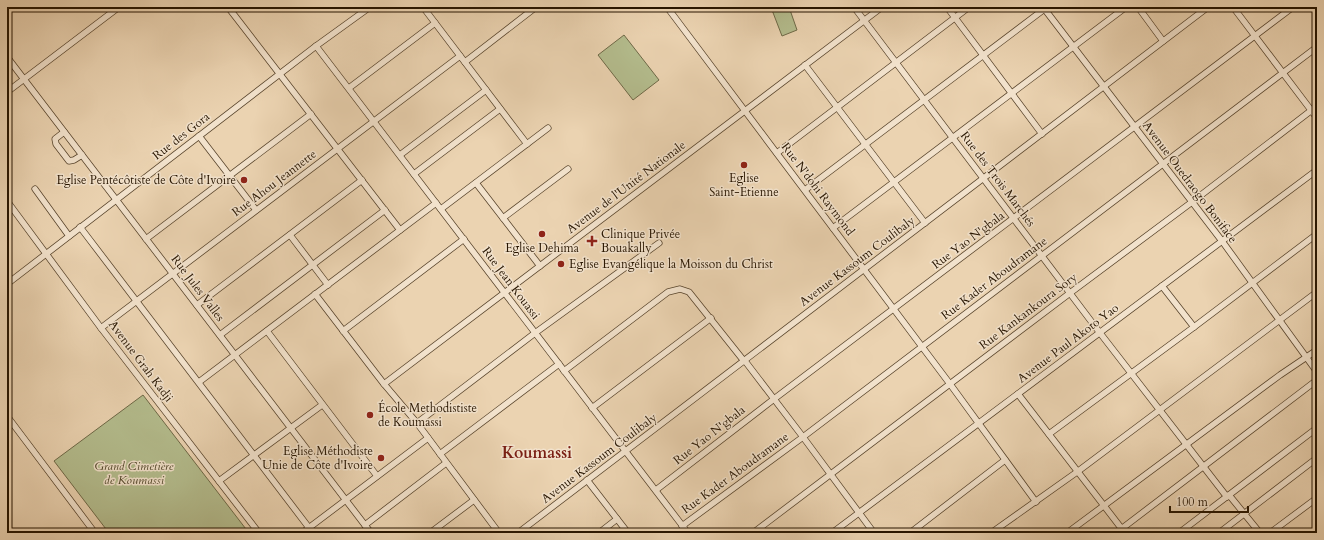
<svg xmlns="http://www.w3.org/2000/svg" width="1324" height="540" viewBox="0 0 1324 540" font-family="Cardo,serif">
<rect width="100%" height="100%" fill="#ebd3b1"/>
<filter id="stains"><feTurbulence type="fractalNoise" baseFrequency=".005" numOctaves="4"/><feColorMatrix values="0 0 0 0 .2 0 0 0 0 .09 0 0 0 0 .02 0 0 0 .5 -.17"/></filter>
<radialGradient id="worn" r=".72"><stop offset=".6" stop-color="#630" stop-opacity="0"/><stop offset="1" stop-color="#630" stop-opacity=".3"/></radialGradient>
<!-- green -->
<g fill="#b4bd8e" stroke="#6e6947">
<path d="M779 7H789L797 30 782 36 772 10Z"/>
<path d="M624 35 659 80 633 100 598 55Z"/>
<path d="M143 395 249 533H109L54 461Z"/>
</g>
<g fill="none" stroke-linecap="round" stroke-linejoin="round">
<!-- minor casing -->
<g stroke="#58442c" stroke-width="7">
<g id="minor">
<path d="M228 7 400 230"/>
<path d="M423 7 527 144"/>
<path d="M667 7 950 384 1036 502"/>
<path d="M854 7 1100 333 1227 497"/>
<path d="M947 7 1042 134"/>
<path d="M1043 7 1222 241 1317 372"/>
<path d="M1138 7 1163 41"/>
<path d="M1233 7 1317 118"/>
<path d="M7 9 9 7"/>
<path d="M316 46 688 533"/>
<path d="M7 57 371 533"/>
<path d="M465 62 536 7"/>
<path d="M805 65 925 223"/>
<path d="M349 88 435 23"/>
<path d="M7 92 119 7"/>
<path d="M64 132 55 139 56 144 69 161 74 160 82 155"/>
<path d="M199 136 256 210"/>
<path d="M777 153 969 7"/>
<path d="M400 155 486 90"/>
<path d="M414 174 500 109"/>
<path d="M476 183 540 266"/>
<path d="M35 189 69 236"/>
<path d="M805 190 1047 7"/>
<path d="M7 201 101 328 259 533"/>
<path d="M441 209 548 128"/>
<path d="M503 218 568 169"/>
<path d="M80 227 313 533"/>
<path d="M833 228 1126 7"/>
<path d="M290 235 328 285"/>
<path d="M146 239 311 114"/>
<path d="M7 284 316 46 370 7"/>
<path d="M1162 286 1194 327"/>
<path d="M315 294 384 384 417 423 499 533"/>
<path d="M197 305 362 180"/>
<path d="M101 328 460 56"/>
<path d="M267 331 377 476"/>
<path d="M343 331 464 239"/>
<path d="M220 335 385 210"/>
<path d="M745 361 803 437 874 533"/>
<path d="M564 371 668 292 680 289 689 292 744 361"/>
<path d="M199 382 436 203"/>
<path d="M384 384 882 7"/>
<path d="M1018 394 1125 533"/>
<path d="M592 408 711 318"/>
<path d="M7 416 95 533"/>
<path d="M417 423 535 333 659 243"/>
<path d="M1049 434 1194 327 1317 234"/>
<path d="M440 454 559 364"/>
<path d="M587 480 628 533"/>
<path d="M219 481 322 405"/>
<path d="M656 490 774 399 1293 7"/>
<path d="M1229 495 1260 533"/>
<path d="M365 525 446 463"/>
<path d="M682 526 803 437 1317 47"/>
<path d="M302 533 428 438"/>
<path d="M430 533 474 500"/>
<path d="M518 533 1208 7"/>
<path d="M599 533 617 519"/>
<path d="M753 533 1070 293 1192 202 1317 106"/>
<path d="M832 533 1317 170"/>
<path d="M910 533 1005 460"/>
<path d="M991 533 1077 472 1317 292"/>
<path d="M1067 533 1280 375 1317 350"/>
<path d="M1116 533 1317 380"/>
<path d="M1179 533 1317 428"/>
<path d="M1219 533 1317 458"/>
<path d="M1270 533 1317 498"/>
</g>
</g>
<!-- minor -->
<use href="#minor" stroke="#f2e2cc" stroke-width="5.5"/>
</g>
<!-- markers -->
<g fill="#8f2418" stroke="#f2e2cc" stroke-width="1.5">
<circle cx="744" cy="165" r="4"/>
<circle cx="244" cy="180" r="4"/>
<circle cx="542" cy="234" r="4"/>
<path d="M590 235h4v4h4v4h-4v4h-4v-4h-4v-4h4z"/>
<circle cx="561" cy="264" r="4"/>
<circle cx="370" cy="415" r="4"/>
<circle cx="381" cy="458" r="4"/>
</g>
<g text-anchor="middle" stroke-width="3" stroke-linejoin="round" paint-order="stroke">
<!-- street labels -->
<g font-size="12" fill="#271500" stroke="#f2e2cc">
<text transform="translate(181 136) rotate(-38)" y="4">Rue des Gora</text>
<text transform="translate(998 179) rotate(53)" y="4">Rue des Trois Marchés</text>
<text transform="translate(1190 182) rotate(53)" y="4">Avenue Ouedraogo Boniface</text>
<text transform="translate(274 183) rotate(-37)" y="4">Rue Ahou Jeannette</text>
<text transform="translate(626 187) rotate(-37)" y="4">Avenue de l'Unité Nationale</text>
<text transform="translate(818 189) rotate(53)" y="4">Rue N'dohi Raymond</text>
<text transform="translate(968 240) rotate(-37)" y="4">Rue Yao N'gbala</text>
<text transform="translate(857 261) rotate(-37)" y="4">Avenue Kassoum Coulibaly</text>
<text transform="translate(994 278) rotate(-37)" y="4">Rue Kader Aboudramane</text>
<text transform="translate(511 283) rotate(53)" y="4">Rue Jean Kouassi</text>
<text transform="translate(198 288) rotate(53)" y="4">Rue Jules Valles</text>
<text transform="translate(1028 311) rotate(-37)" y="4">Rue Kankankoura Sory</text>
<text transform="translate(1068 343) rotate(-37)" y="4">Avenue Paul Akoto Yao</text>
<text transform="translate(141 361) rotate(53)" y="4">Avenue Grah Kadji</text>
<text transform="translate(709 435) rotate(-38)" y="4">Rue Yao N'gbala</text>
<text transform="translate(599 458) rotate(-37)" y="4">Avenue Kassoum Coulibaly</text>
<text transform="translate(735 473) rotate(-36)" y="4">Rue Kader Aboudramane</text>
</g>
<!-- poi labels -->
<g font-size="12" fill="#271500" stroke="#f2e2cc" text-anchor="start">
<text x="744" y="182" text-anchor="middle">Eglise<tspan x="744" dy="14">Saint-Etienne</tspan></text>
<text x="236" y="184" text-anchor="end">Eglise Pentécôtiste de Côte d'Ivoire</text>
<text x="601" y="238">Clinique Privée<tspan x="601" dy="14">Bouakally</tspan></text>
<text x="542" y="252" text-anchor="middle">Eglise Dehima</text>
<text x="569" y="268">Eglise Evangélique la Moisson du Christ</text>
<text x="378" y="412">École Methodististe<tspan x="378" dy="14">de Koumassi</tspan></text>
<text x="373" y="455" text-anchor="end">Eglise Méthodiste<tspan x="373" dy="14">Unie de Côte d'Ivoire</tspan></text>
</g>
<!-- park labels -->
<g font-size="12" font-style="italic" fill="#51472b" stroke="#f2e2cc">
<text x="134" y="470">Grand Cimetière<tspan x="134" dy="14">de Koumassi</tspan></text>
</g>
<!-- district labels -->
<g font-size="16" font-weight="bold" fill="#7a1f14" stroke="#f2e2cc">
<text x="537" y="458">Koumassi</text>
</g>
</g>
<!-- margin -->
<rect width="1324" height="540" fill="none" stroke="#ebd3b1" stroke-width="24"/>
<rect x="8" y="8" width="1308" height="524" fill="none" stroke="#271500" stroke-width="2"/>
<rect x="12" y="12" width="1300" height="516" fill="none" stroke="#271500"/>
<!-- scale -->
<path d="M1170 506v6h78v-6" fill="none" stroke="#271500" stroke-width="2"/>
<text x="1176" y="506" font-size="12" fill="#271500" stroke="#f2e2cc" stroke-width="3" paint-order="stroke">100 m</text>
<rect width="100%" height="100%" filter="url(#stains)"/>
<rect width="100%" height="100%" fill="url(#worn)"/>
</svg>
